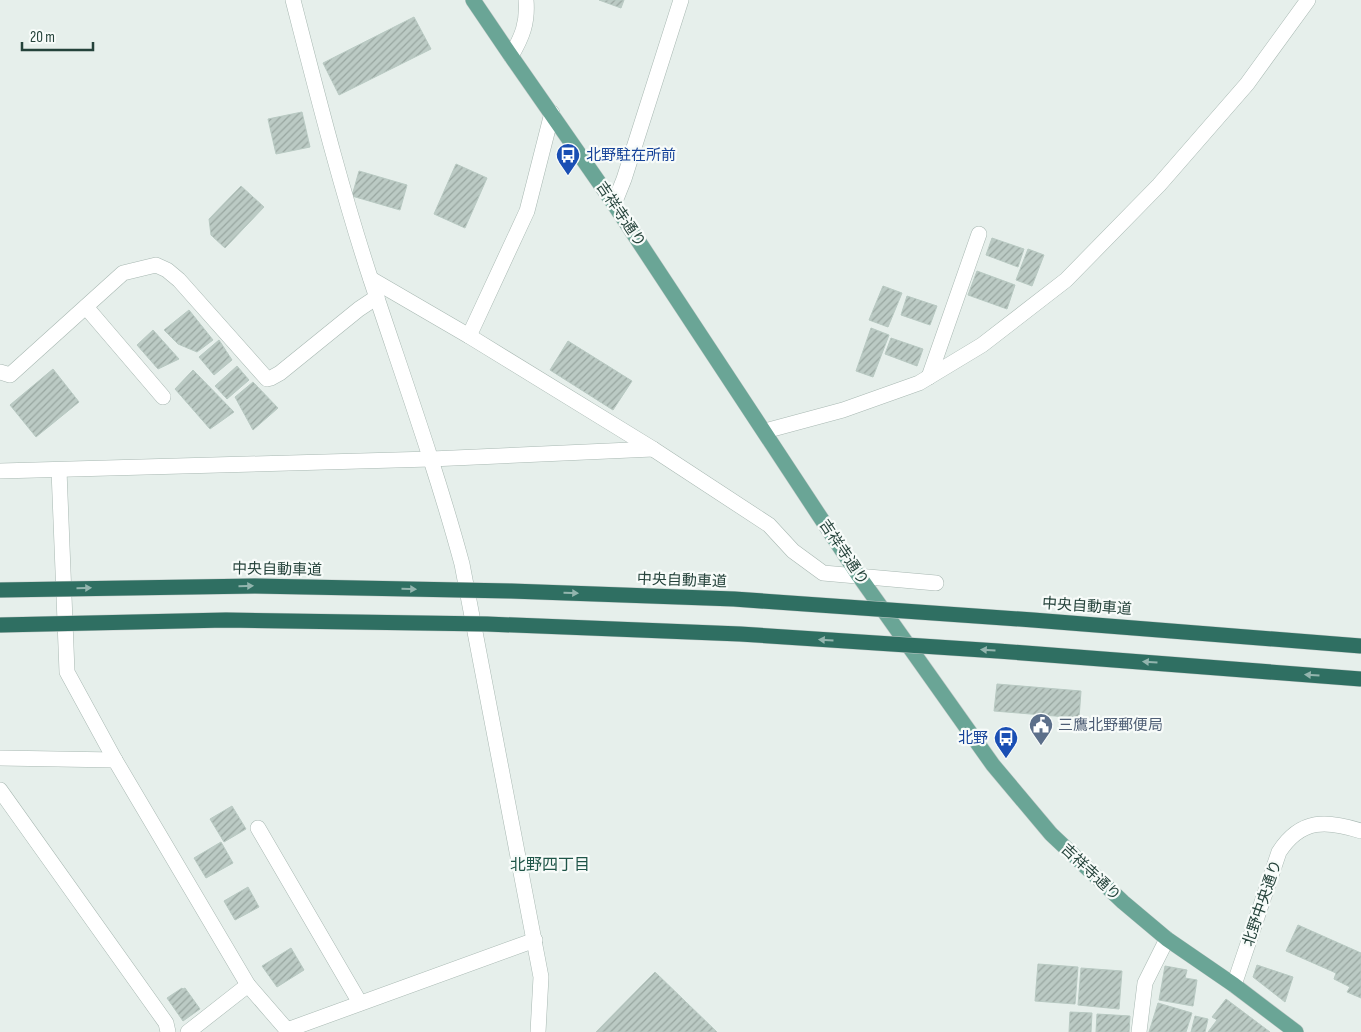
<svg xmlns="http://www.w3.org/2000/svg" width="1361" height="1032" viewBox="0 0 1361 1032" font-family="'Sofia Sans Condensed','Noto Sans JP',sans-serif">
<defs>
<pattern id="building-hatch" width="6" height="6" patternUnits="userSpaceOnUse" patternTransform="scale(1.25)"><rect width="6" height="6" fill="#bbcac4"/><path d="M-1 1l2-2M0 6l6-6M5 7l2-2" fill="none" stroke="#98a6a0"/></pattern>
</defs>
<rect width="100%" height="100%" fill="#e6efeb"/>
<!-- building -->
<g fill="url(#building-hatch)" stroke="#b8c9c2">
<path d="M599 0H624L621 8Z"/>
<path d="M414 17 431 49 339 95 323 63Z"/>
<path d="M302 112 310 147 276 154 268 119Z"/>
<path d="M456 164 487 178 465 228 434 214Z"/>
<path d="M359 171 407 185 400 210 352 196Z"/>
<path d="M241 186 264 207 225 248 211 235 209 219Z"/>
<path d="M992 238 1024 249 1018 267 986 255Z"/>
<path d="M1028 249 1044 255 1032 286 1016 280Z"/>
<path d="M977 271 1015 285 1007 309 968 295Z"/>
<path d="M883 286 902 293 888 327 869 320Z"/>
<path d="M907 296 937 306 930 325 901 315Z"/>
<path d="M189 310 213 340 197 352 178 344 164 330Z"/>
<path d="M871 328 889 335 873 377 856 371Z"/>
<path d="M153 330 179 359 158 369 137 345Z"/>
<path d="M891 338 923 349 917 366 885 354Z"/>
<path d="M219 340 232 360 214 375 199 357Z"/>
<path d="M568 341 632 381 613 410 550 370Z"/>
<path d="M237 366 249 380 227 399 215 386Z"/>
<path d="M53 369 79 402 36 437 10 405Z"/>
<path d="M193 370 234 412 210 429 175 389Z"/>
<path d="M253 382 278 408 253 430 235 397Z"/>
<path d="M997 684 1081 691 1079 718 994 711Z"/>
<path d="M232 806 246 829 224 842 210 819Z"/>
<path d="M221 842 233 863 206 878 194 858Z"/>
<path d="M248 887 259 907 235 920 224 901Z"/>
<path d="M1298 925 1361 953V998L1347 992 1350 987 1334 979 1336 973 1286 951Z"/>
<path d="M291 948 304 970 277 987 262 966Z"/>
<path d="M1038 964 1078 967 1075 1004 1035 1001Z"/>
<path d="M1257 965 1293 977 1285 1002 1253 977Z"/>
<path d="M1165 966 1187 970 1185 978 1197 980 1193 1006 1159 1000Z"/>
<path d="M1081 968 1122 971 1119 1009 1078 1005Z"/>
<path d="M655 972 717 1032H596Z"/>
<path d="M182 988 183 989 185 988 200 1009 183 1021 167 998Z"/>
<path d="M1226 999 1270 1032H1208L1217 1020 1212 1017Z"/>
<path d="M1158 1003 1192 1013 1186 1032H1149Z"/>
<path d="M1070 1012 1092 1013 1091 1032H1069Z"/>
<path d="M1097 1014 1130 1016 1129 1032H1096Z"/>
<path d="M1195 1016 1208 1019 1205 1032H1191Z"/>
</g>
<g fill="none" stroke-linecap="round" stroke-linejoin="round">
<!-- minor casing -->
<g stroke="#a8b8b2" stroke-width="16">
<g id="minor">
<path d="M293 0C317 93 341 189 371 280 402 374 436 468 462 564L541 977 538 1032"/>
<path d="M511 56C522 37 528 23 526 0"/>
<path d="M614 204 624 179 681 0"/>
<path d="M371 279 469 336 653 449 769 525 793 551 823 573 936 583"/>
<path d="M86 307 163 397"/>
<path d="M469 336 527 211 552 113"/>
<path d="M0 372 10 375 123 273 156 265 167 270 179 280 267 379 271 378 280 373 359 309 377 297"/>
<path d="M929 377 979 234"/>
<path d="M765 431 843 410 919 383 982 345 1066 280 1159 185 1247 84 1308 0"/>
<path d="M59 470 67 672 115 760 248 985 287 1030 535 940"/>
<path d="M0 471 431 459 653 449"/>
<path d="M0 758 115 760"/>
<path d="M0 790 166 1023 168 1032"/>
<path d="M258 828 360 1003"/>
<path d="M1234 985 1279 852C1301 818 1327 820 1361 831"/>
<path d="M188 1032 248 985"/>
<path d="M1139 1032 1145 983 1167 939"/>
</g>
</g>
<!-- major casing -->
<g stroke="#c2cac8" stroke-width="16">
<path id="major" d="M473 0 511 56 614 204 859 576 993 765 1051 834 1123 902 1167 939 1234 985 1296 1032"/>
</g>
<!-- minor -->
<use href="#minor" stroke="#fff" stroke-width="15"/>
<!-- major -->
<use href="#major" stroke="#6aa596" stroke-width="15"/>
<!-- highway-bridge casing -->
<g stroke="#c2cac8" stroke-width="16" stroke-linecap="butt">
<g id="highway-bridge">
<path d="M0 590 255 586 511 591 734 599 1033 620 1361 646"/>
<path d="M0 625 226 620 487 624 740 634 998 651 1361 679"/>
</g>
</g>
<!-- highway-bridge -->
<use href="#highway-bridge" stroke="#2f6f62" stroke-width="15"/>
</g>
<!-- one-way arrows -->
<defs><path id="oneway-solid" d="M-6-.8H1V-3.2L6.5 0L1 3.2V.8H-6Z" transform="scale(1.25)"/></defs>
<g fill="#93b5ae">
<use href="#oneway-solid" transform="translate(246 586) rotate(-1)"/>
<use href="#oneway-solid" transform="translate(84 588) rotate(-1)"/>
<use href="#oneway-solid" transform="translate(409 589) rotate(1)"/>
<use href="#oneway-solid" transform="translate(571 593) rotate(2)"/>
<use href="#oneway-solid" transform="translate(826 640) rotate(-176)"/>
<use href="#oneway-solid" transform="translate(988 650) rotate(-176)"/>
<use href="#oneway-solid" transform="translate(1150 662) rotate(-176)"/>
<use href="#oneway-solid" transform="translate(1312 675) rotate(-176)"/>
</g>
<!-- icons -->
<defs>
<g id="bus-pin" transform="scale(1.25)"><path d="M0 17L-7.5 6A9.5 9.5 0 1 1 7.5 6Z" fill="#1a4fb4" stroke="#f7fbf9"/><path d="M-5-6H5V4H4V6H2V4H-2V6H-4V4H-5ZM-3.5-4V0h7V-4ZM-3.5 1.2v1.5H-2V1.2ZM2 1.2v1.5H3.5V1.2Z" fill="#fff"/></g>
<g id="civic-pin" transform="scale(1.25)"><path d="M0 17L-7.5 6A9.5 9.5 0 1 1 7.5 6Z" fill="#5c6f8a" stroke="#f7fbf9"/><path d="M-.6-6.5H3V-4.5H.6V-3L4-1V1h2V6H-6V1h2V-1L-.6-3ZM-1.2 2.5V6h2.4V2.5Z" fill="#fff"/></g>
</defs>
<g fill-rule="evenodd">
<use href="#bus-pin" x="568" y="155"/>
<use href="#civic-pin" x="1041" y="725"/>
<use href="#bus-pin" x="1006" y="738"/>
</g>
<g text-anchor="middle" stroke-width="4.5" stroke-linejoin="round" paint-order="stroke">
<!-- transit labels -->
<g font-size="15" fill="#164399" stroke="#f7fbf9" text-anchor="start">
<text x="586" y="160">北野駐在所前</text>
<text x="988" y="743" text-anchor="end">北野</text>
</g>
<!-- street labels -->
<g font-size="15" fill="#24423a" stroke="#f7fbf9">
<text transform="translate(621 214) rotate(56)" y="5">吉祥寺通り</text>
<text transform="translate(844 552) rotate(56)" y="5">吉祥寺通り</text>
<text transform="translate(277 569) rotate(1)" y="5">中央自動車道</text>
<text transform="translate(682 580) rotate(2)" y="5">中央自動車道</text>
<text transform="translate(1087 606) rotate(4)" y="5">中央自動車道</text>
<text transform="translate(1091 872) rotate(43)" y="5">吉祥寺通り</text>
<text transform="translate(1262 903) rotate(-71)" y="5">北野中央通り</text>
</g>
<!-- service labels -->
<g font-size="15" fill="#4e5e75" stroke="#f7fbf9" text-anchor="start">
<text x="1058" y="730">三鷹北野郵便局</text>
</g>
<!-- neighbourhood labels -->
<g font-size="16" fill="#1f5548" stroke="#f7fbf9">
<text x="550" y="870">北野四丁目</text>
</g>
</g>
<!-- scale -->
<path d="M22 42v8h71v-8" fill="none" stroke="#24423a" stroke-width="2.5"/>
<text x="30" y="42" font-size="15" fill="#24423a" stroke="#f7fbf9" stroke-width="4" paint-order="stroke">20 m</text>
</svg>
